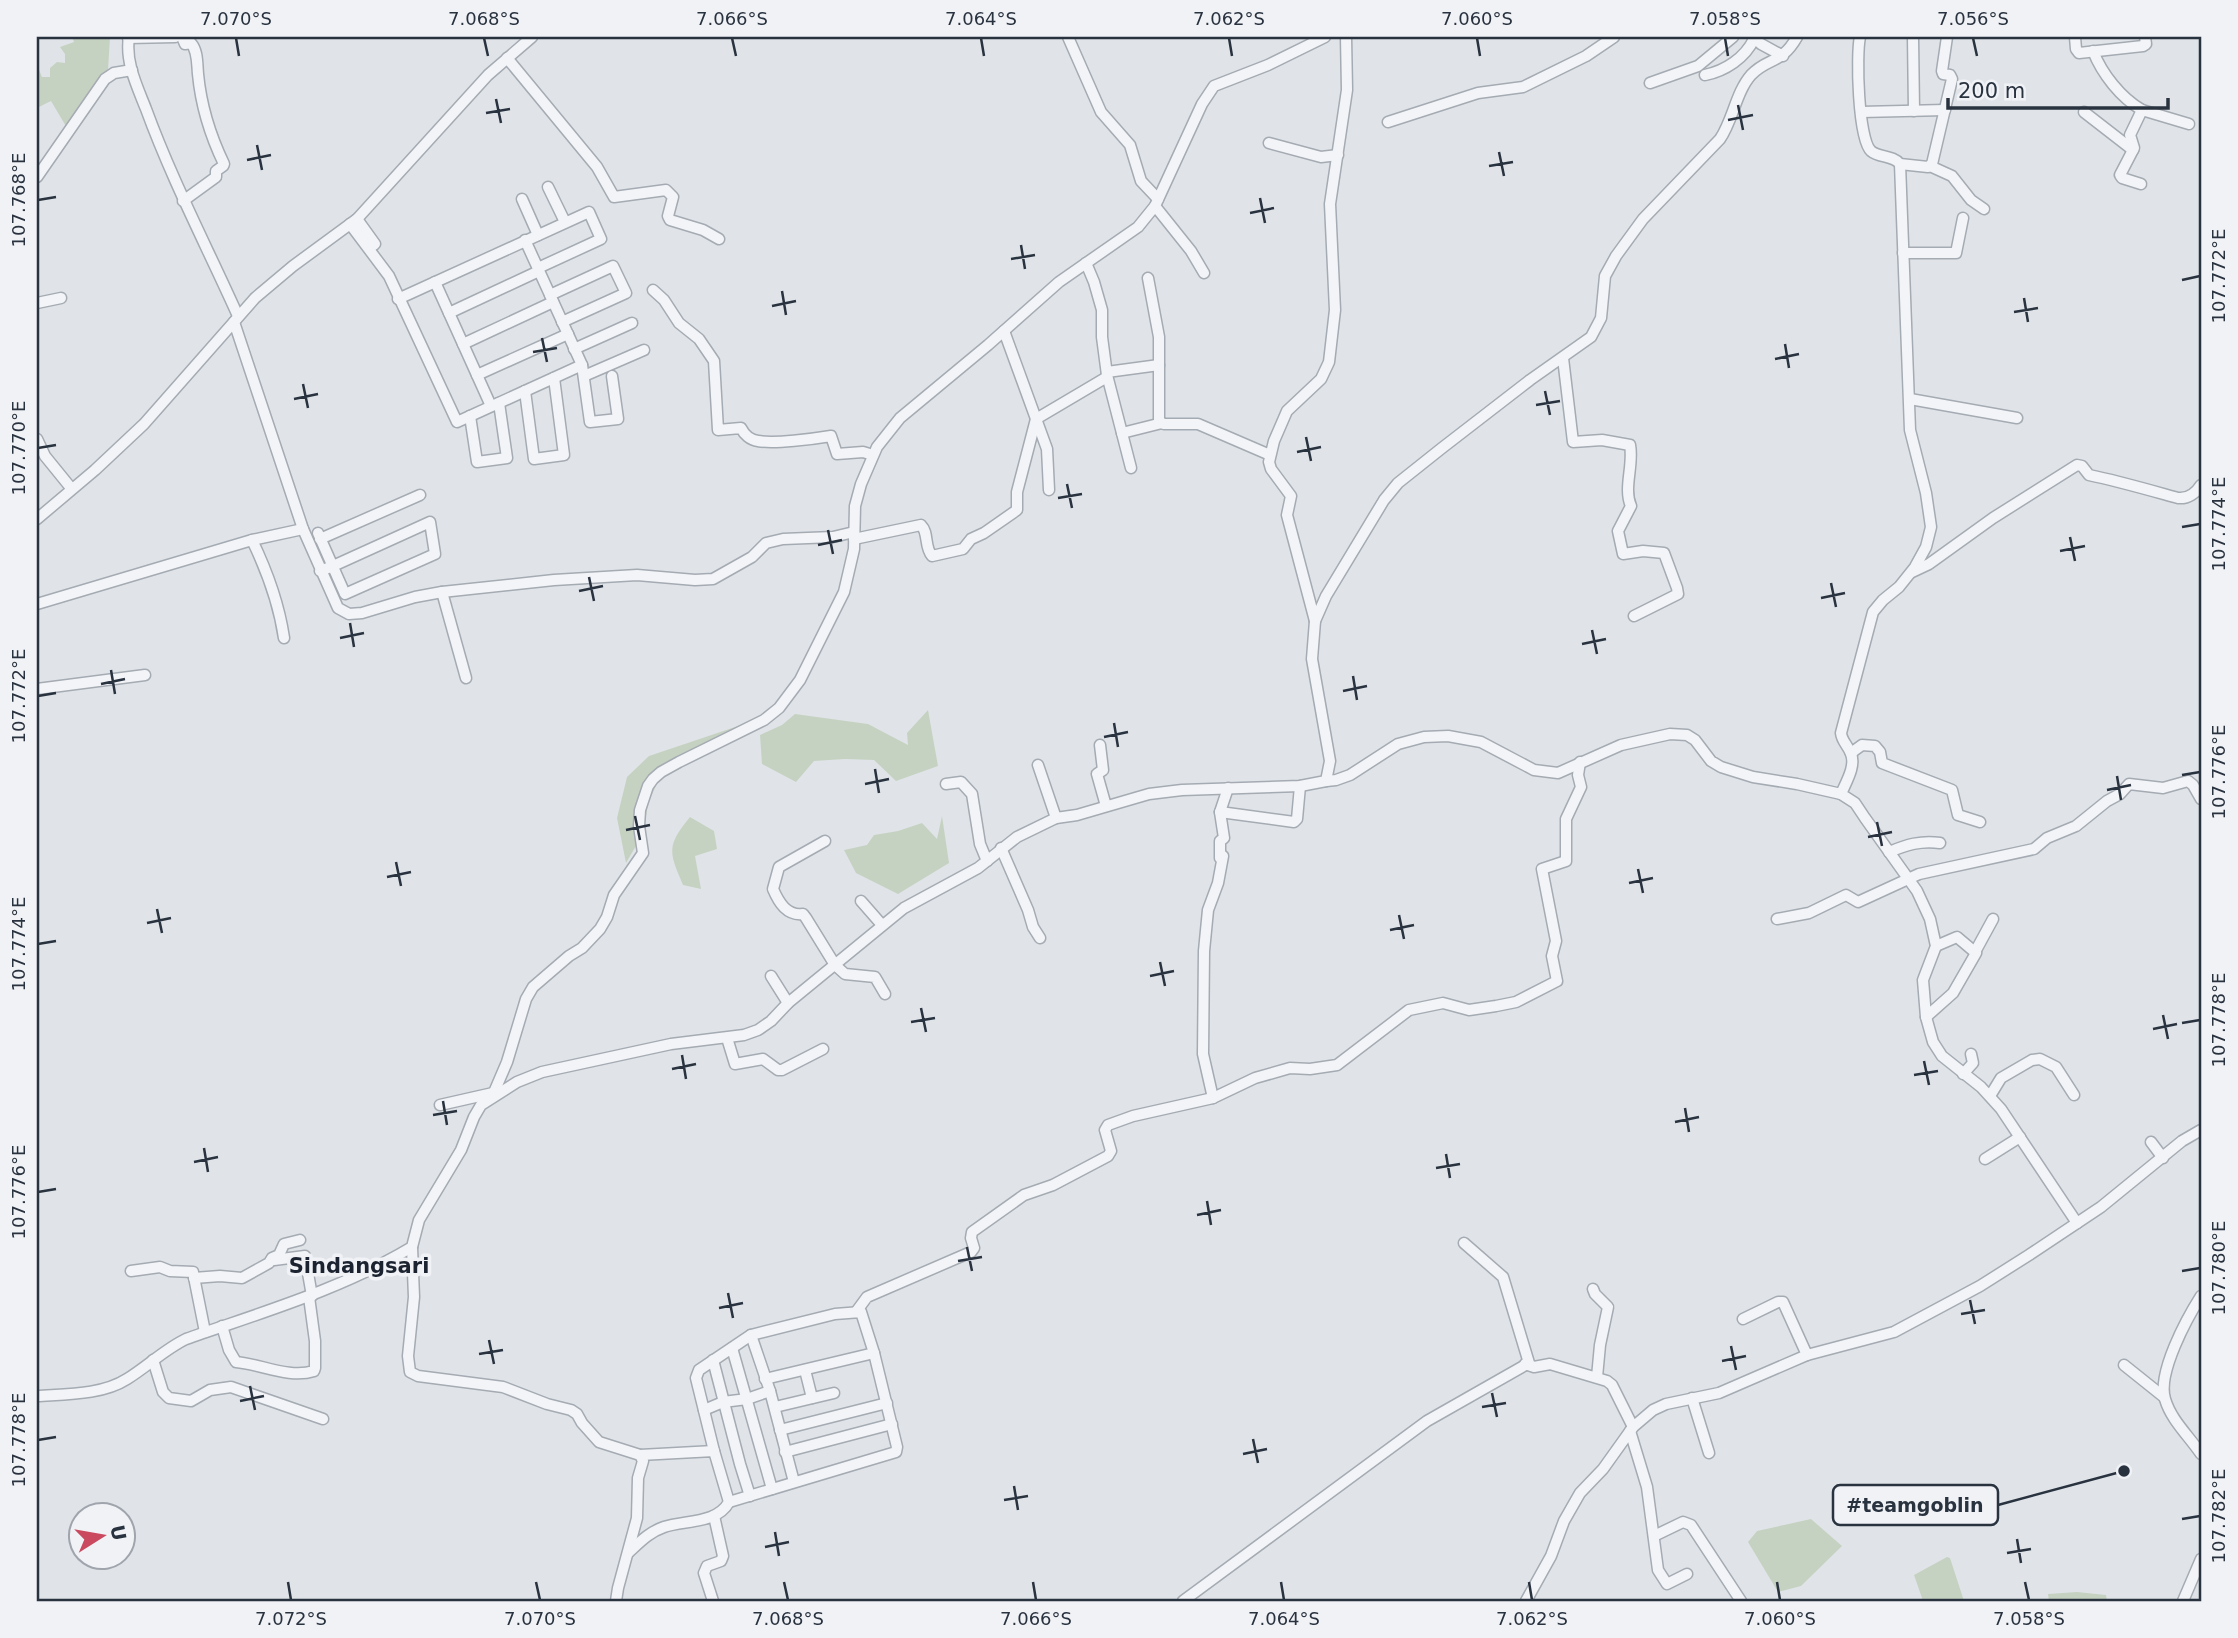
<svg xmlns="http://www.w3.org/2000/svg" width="2238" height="1638" viewBox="0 0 2238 1638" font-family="'DejaVu Sans',sans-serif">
<rect width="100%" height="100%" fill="#e0e4e9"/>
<!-- green -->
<g fill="#c6d2c1">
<path d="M72 37H110L108 70H115L67 128 51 101 37 108V52V65L42 77H50V68L57 62 65 63V54L60 47 74 42Z"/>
<path d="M928 710 938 766 896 781 874 760 845 759 814 761 796 782 762 764 760 735 782 725 795 714 868 724 908 745 907 733Z"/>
<path d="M753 721 661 775 648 803 644 832 626 863 617 818 627 777 649 756Z"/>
<path d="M942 816 949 863 898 894 856 873 844 850 867 845 874 835 898 831 922 823 937 839Z"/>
<path d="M690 817 714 831 717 849 695 856 701 889 683 885C669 852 666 846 690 817Z"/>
<path d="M1811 1519 1842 1546 1801 1586 1778 1592 1748 1542 1757 1531Z"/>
<path d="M1947 1557 1950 1558 1964 1601H1923L1914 1575Z"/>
<path d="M2077 1592 2106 1595 2107 1601H2049L2048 1594Z"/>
</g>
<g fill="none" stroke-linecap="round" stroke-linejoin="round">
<!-- minor casing -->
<g stroke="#a5abb3" stroke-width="13">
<g id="minor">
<path d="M129 37C125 62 137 86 146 109 172 180 207 247 238 316"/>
<path d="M182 37 185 44 191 43C198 51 197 64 198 74 201 106 210 135 224 164L223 166 216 171V177L183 201"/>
<path d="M1068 37 1101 112 1130 145 1141 181 1158 199"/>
<path d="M1753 37 1761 44 1783 56"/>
<path d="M1860 37C1856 54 1858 139 1871 151 1879 158 1893 155 1900 164L1928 167 1932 164 1952 79 1950 75 1943 74 1942 71 1947 37"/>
<path d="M1913 37 1914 111"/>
<path d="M2075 37 2076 49 2079 53 2143 46 2146 44 2145 37"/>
<path d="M128 38 175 37"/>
<path d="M2093 51C2102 74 2121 98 2142 110L2189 124"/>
<path d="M507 58 597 167 614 197 666 190 673 197 668 216 670 220 703 230 719 239"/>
<path d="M1705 75C1725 71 1745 58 1754 39"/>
<path d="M1650 83 1698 66 1733 37"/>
<path d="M1861 112 1945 110"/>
<path d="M2084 112 2133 150"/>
<path d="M1388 122 1478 93 1523 87 1586 56 1614 37"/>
<path d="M1269 143 1321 157 1338 155"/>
<path d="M1900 164 1910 430 1926 493 1931 527 1926 547 1915 567 1899 587 1883 600 1873 612 1841 733C1842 742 1848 745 1851 754 1856 766 1846 782 1841 794L1855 803 1865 818 1917 891 1930 919 1936 946 1923 980 1926 1017 1933 1042 1942 1056 1981 1087 2001 1109 2077 1223"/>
<path d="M1930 166 1952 176 1971 200 1984 209"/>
<path d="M37 177 105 79 114 73 132 70"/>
<path d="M2141 184 2122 178 2120 175 2134 148 2130 135 2142 110"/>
<path d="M548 187 565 222"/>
<path d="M522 199 538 235"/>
<path d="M1155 206 1191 251 1204 273"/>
<path d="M357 219 375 244 369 248"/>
<path d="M350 224 389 276 457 422 582 365 525 240"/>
<path d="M1903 253H1956L1963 218"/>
<path d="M1086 263 1094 282 1102 310V337L1107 375 1131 468"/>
<path d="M1148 278 1159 337V422L1164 424H1198L1270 455"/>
<path d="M435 282 491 406"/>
<path d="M653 290 664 300 679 323 699 339 714 361 718 430 741 428C744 434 750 440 758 441 774 444 813 439 831 436L837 454 863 452 873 455"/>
<path d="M550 295 613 266 626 293 562 322"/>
<path d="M398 299 589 212 601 239 538 268"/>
<path d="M37 303 61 298"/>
<path d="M449 313 539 271"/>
<path d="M234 322 303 529 338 608 349 614 362 613 415 597 442 592 554 580 637 575 695 580 713 579 752 557 766 543 783 539 833 537 854 532"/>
<path d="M1004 331 1047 449 1049 490"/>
<path d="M463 344 553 302"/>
<path d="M574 349 632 323"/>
<path d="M1563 358 1573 442 1602 440 1630 445C1634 465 1623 488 1631 506L1618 531 1623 554 1643 551 1664 553 1677 588 1678 594 1634 616"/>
<path d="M582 365 590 422 618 419 612 376"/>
<path d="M1107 372 1159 365"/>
<path d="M477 375 568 334"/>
<path d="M584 376 644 350"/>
<path d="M525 391 534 459 564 455 554 378"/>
<path d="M1910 399 2017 418"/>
<path d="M470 416 477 462 507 458 499 403"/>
<path d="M1122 433 1162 423"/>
<path d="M37 439 45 456 71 488"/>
<path d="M37 519 95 470 144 424 255 298 293 266 357 219 488 75 532 37"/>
<path d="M318 533C327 553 336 574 345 594L435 554 430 522 333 566 320 571"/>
<path d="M320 539 420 495"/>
<path d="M854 539 921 525C929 533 924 547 932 556L963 549 971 539 984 533 1017 510V492L1036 419 1107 377"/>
<path d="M252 540 303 529"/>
<path d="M1912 572 1929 564 1993 518 2077 465 2082 466 2089 475C2118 481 2149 490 2178 498 2188 499 2196 493 2201 485"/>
<path d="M442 592 466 678"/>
<path d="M37 604 252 540C267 571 279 604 284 638"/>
<path d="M1315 621 1287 515 1291 496 1271 469 1269 462 1274 441 1287 411 1321 379 1329 362 1335 310 1330 204 1347 90 1346 37"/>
<path d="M37 689 145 675"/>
<path d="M1100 745 1103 770 1097 774 1106 806"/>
<path d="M1851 753 1862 745 1875 746 1880 752 1882 763 1952 790 1958 815 1980 822"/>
<path d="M1038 765 1056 818"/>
<path d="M1326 781 1336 780 1350 775 1398 744 1424 737 1448 736 1481 742 1534 770 1558 773 1621 745 1670 734 1687 735 1695 740 1711 761 1721 767 1753 777 1797 784 1841 794"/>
<path d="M946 784 961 782 972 794 980 844 987 861"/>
<path d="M1220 812 1294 822 1297 819 1300 786"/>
<path d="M825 841 779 867 773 889C779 903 787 916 803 914L806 918 835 965 845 974 875 977 885 994"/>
<path d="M1001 848 1028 910 1033 927 1040 938"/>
<path d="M1889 852C1906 845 1921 840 1940 843"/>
<path d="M861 901 882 925"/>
<path d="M1777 919 1809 913 1846 895 1858 902 1919 874 2034 849 2047 838 2076 826 2107 801 2120 794 2129 784 2163 788 2188 781 2193 785 2201 799"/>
<path d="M1975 952 1993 919"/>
<path d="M771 976 788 1003"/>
<path d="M1926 1017 1953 993 1976 953 1957 937 1936 946"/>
<path d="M727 1038 735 1064 763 1059 778 1070H782L823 1049"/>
<path d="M1963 1074 1973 1063 1971 1054"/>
<path d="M1990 1096 2001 1078 2032 1060 2040 1059 2056 1067 2074 1095"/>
<path d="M492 1097 507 1062 526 999 533 987 569 956 582 948 600 929 607 917 614 895 643 853 639 826 640 810 648 786 653 779 661 772 679 762 764 720 779 708 800 680 844 592 854 549 855 506 861 484 877 447 900 418 988 345 1059 282 1138 227 1155 206 1202 104 1214 86 1268 65 1325 37"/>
<path d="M1213 1098 1203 1054 1204 951 1208 910 1218 883 1223 856 1220 858V841L1224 838 1220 812 1228 788"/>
<path d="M440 1105 493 1093"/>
<path d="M2151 1142 2163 1158"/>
<path d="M1985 1159 2020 1137"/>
<path d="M412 1247 414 1297 408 1356 410 1372 418 1376 503 1387 547 1404 571 1410 577 1414 582 1423 599 1442 640 1455 643 1461 638 1478 637 1518 618 1588 616 1601"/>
<path d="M274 1260 305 1256 312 1296"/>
<path d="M131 1271 160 1267 170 1271 193 1272 205 1332"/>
<path d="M194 1278 220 1276 242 1278 269 1263 272 1258 279 1255 284 1244 300 1240"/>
<path d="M1593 1289 1595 1294 1608 1307 1600 1345 1597 1377"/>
<path d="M2201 1296C2187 1318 2157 1373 2165 1399 2171 1420 2189 1436 2201 1454"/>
<path d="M856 1312 867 1297 971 1252 974 1248 971 1238 972 1232 1024 1195 1053 1185 1108 1156 1111 1151 1105 1130 1108 1125 1133 1116 1213 1098 1255 1078 1290 1068 1310 1069 1337 1065 1409 1010 1443 1003 1469 1010 1496 1006 1516 1002 1557 981 1552 956 1556 941 1542 869 1566 861V819L1581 787 1578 775 1580 762"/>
<path d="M1743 1319 1778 1302H1783L1807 1355"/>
<path d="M222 1326 229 1350 236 1362C261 1364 289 1379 314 1371L315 1368V1341L309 1297"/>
<path d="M751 1335 770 1391 794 1482"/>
<path d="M732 1348 772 1489"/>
<path d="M153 1360 163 1392 169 1398 191 1401 210 1390 231 1387 323 1419"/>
<path d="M713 1360 740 1464 750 1496"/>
<path d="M1525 1364 1534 1367 1550 1364 1607 1381 1612 1385 1633 1427"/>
<path d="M2124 1365 2164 1397"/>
<path d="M805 1370 812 1398"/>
<path d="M765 1379 874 1353"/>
<path d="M37 1396C66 1394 102 1395 127 1379 148 1366 165 1349 186 1339 263 1312 342 1289 412 1247L419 1220 461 1150 474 1117 481 1105 517 1082 542 1072 671 1044 744 1035 758 1030 771 1021 788 1003 904 908 978 868 1017 837 1056 818 1077 815 1149 794 1182 790 1300 786 1326 781 1330 761 1312 659 1315 621 1326 596 1384 500 1398 483 1442 448 1530 380 1591 337 1601 318 1605 276 1616 256 1643 219 1720 139C1733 120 1736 92 1751 75 1768 57 1781 65 1797 37"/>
<path d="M1692 1398 1709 1453"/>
<path d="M775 1407 834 1393"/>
<path d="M704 1410 723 1402 747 1399 770 1391"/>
<path d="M780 1430 887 1403"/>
<path d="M1630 1431 1647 1487 1658 1570 1667 1584 1687 1574"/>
<path d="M714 1451 696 1378 699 1370 751 1335 835 1314 861 1312 874 1353 897 1447 896 1452 729 1502"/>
<path d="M785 1452 892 1424"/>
<path d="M1654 1536 1683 1522 1691 1525 1741 1601"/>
<path d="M628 1553C639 1543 649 1532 664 1527 685 1520 717 1524 729 1502L714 1451 640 1455"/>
<path d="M713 1601 704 1573 707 1566 721 1561 723 1556 714 1516"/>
<path d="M1183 1601 1427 1421 1529 1363 1503 1277 1464 1243"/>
<path d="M1526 1601 1551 1556 1564 1521 1580 1493 1603 1469 1633 1427 1653 1410 1666 1404 1719 1393 1807 1355 1894 1332 1980 1286 2029 1255 2101 1207 2182 1141 2201 1130"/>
<path d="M2183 1601 2201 1559"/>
</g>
</g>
<!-- minor -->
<use href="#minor" stroke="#f3f4f7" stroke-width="10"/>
</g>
<!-- ticks -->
<path fill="none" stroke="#29323f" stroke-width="2.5" d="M236 38 239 56M484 38 488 56M732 38 736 56M981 38 984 56M1229 38 1232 56M1477 38 1480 56M1725 38 1728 56M1973 38 1977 56M496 99 501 123M1738 105 1743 130M486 113 510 109M1728 120 1753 115M257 145 262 170M1499 152 1504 176M247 160 271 155M1489 166 1513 162M1260 198 1265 223M38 200 56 197M1250 213 1274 208M1021 245 1025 269M1011 259 1035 255M2182 280 2200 276M782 291 786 315M2024 298 2028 322M772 306 796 301M2014 312 2038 308M542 338 547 362M1785 344 1789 368M533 352 557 348M1775 359 1799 354M303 384 308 408M1545 391 1550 415M294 399 318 394M1536 405 1560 401M1306 437 1311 461M38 448 56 445M1297 452 1321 447M1067 484 1072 508M1058 498 1082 494M2182 527 2200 524M828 530 833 554M2070 537 2075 561M818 545 842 540M2060 551 2085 546M589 577 594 601M1831 583 1836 607M579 591 603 586M1821 598 1845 593M350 623 354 647M1592 630 1597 654M340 638 364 633M1582 644 1606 639M111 670 115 694M1353 676 1357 700M101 684 125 679M1343 691 1367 686M38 696 56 693M1114 723 1118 747M1104 737 1128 732M875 769 879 793M2182 775 2200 772M2117 776 2121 800M865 784 889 779M2107 790 2131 785M635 816 640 840M1877 822 1882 846M626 830 650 825M1868 837 1892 832M396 862 401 886M1638 869 1643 893M387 877 411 872M1629 883 1653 878M157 909 162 933M1399 915 1404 939M147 923 171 918M1390 930 1414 925M38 944 56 941M1160 962 1165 986M1150 976 1174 971M921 1008 926 1032M2163 1015 2168 1039M911 1022 935 1018M2182 1023 2200 1020M2153 1029 2177 1024M682 1055 686 1079M1924 1061 1929 1085M672 1069 696 1064M1914 1075 1938 1071M443 1101 447 1125M1685 1108 1689 1132M433 1115 457 1111M1675 1122 1699 1117M204 1148 208 1172M1446 1154 1450 1178M194 1162 218 1157M1436 1168 1460 1164M38 1192 56 1189M1207 1201 1211 1225M1197 1215 1221 1210M967 1247 972 1271M958 1261 982 1257M2182 1271 2200 1268M728 1293 733 1318M1970 1300 1975 1324M719 1308 743 1303M1961 1314 1985 1310M489 1340 494 1364M1731 1346 1736 1370M479 1354 503 1350M1722 1361 1746 1356M250 1386 255 1410M1492 1393 1497 1417M240 1401 264 1396M1482 1407 1506 1403M1253 1439 1258 1463M38 1440 56 1437M1243 1454 1267 1449M1014 1486 1018 1510M1004 1500 1028 1496M2182 1519 2200 1516M775 1532 779 1556M2017 1539 2021 1563M765 1547 789 1542M2007 1553 2031 1549M288 1582 291 1600M536 1582 540 1600M784 1582 788 1600M1033 1582 1036 1600M1281 1582 1284 1600M1529 1582 1532 1600M1777 1582 1780 1600M2025 1582 2029 1600"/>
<g text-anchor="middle" stroke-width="7" stroke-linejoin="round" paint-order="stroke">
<!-- quarter labels -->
<g font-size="21" font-weight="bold" fill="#1b2330" stroke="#f0f2f6">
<text x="359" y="1273">Sindangsari</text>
</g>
</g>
<!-- callouts -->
<path fill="none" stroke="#29323f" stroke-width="2.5" d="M2124 1471L1998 1505"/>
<circle fill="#29323f" stroke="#f0f2f6" stroke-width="2.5" cx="2124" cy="1471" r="7"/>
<rect fill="#f0f2f6" stroke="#29323f" stroke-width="2.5" x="1833" y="1485" width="165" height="40" rx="7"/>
<g font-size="19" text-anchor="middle" font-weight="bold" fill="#29323f">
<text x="1915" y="1512">#teamgoblin</text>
</g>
<!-- border -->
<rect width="2238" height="1638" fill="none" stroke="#f0f2f6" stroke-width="77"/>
<!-- north arrow -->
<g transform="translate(102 1536) rotate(79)"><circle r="33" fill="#f0f2f6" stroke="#a0a5ad" stroke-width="2"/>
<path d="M0-5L12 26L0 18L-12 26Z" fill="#ca495e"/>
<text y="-10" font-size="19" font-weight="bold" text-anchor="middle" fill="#29323f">U</text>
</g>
<!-- scale -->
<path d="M1948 98v10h220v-10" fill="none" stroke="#29323f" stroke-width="3.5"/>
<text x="1958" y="98" font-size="21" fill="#29323f" stroke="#f0f2f6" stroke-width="5" paint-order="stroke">200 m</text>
<rect x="38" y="38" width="2162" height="1562" fill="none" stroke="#29323f" stroke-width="2.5"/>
<g font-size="18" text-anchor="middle" fill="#29323f">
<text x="236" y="25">7.070°S</text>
<text x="484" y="25">7.068°S</text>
<text x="732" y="25">7.066°S</text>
<text x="981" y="25">7.064°S</text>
<text x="1229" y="25">7.062°S</text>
<text x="1477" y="25">7.060°S</text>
<text x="1725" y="25">7.058°S</text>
<text x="1973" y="25">7.056°S</text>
<text transform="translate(19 200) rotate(-90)" y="6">107.768°E</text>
<text transform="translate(2219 276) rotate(-90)" y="6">107.772°E</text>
<text transform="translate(19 448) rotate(-90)" y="6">107.770°E</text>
<text transform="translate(2219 524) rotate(-90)" y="6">107.774°E</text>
<text transform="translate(19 696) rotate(-90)" y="6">107.772°E</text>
<text transform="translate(2219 772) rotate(-90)" y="6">107.776°E</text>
<text transform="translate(19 944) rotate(-90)" y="6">107.774°E</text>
<text transform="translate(2219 1020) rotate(-90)" y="6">107.778°E</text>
<text transform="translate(19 1192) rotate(-90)" y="6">107.776°E</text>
<text transform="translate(2219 1268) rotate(-90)" y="6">107.780°E</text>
<text transform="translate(19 1440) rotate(-90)" y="6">107.778°E</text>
<text transform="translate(2219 1516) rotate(-90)" y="6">107.782°E</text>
<text x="291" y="1625">7.072°S</text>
<text x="540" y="1625">7.070°S</text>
<text x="788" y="1625">7.068°S</text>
<text x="1036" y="1625">7.066°S</text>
<text x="1284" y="1625">7.064°S</text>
<text x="1532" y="1625">7.062°S</text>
<text x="1780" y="1625">7.060°S</text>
<text x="2029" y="1625">7.058°S</text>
</g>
</svg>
